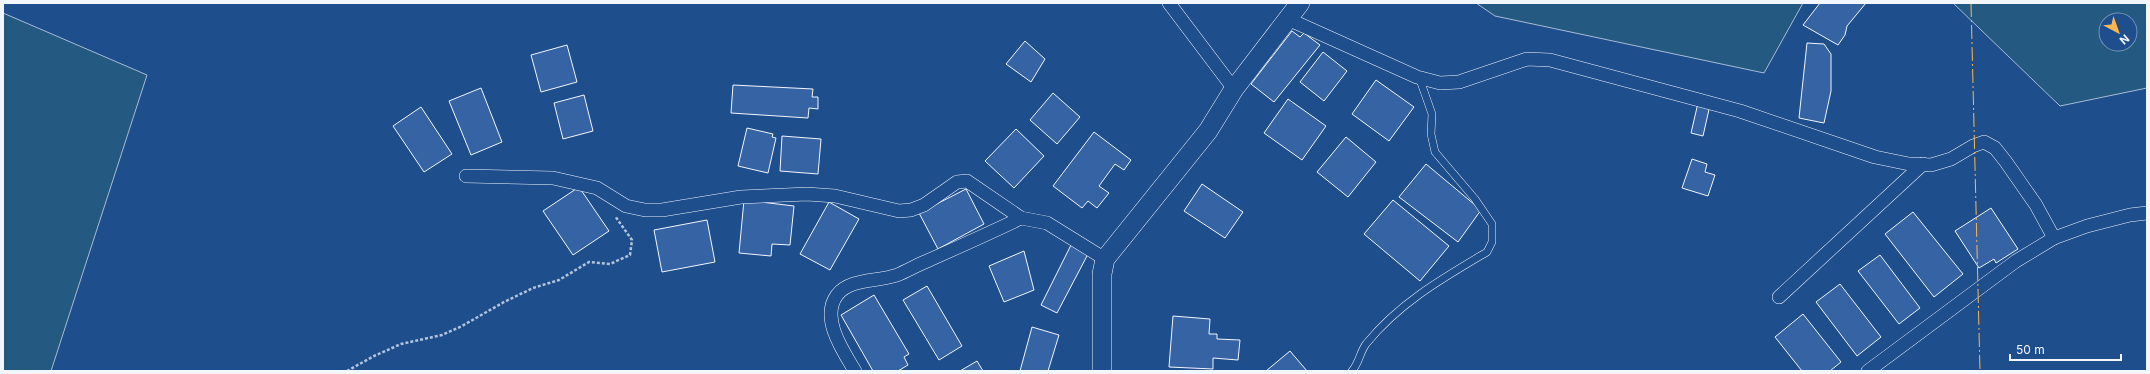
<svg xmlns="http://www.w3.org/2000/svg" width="2150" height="374" viewBox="0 0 2150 374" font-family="Inter,sans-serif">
<rect width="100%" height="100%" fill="#1f4e8c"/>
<!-- green -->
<g fill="#245a82" stroke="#a8bbd7" fill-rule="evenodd">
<path d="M1476 3H1803L1764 73 1495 16Z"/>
<path d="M1953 3H2147V88L2060 106ZM2106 20H2130V44H2106Z"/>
<path d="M3 13 147 75 51 371H3Z"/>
</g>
<!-- building -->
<g fill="#3563a3" stroke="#f2f6ff">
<path d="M1820 3H1866L1847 26 1845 35 1838 45 1803 25Z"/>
<path d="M1292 31 1300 37 1304 33 1320 45 1274 102 1251 84Z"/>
<path d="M1025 41 1045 59 1031 82 1006 64Z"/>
<path d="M1807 43 1824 44 1831 54V91L1824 123 1799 118Z"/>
<path d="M567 45 577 82 541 92 531 55Z"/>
<path d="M1323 52 1347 71 1324 101 1300 82Z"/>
<path d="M1376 80 1414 107 1389 141 1352 114Z"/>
<path d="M733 85 813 89 812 97H818V109L809 108 808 118 731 113Z"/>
<path d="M481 88 502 142 471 155 449 101Z"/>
<path d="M1053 93 1080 117 1057 144 1030 120Z"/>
<path d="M584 95 593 131 563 139 554 103Z"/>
<path d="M1288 99 1326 126 1302 160 1264 133Z"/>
<path d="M1698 103 1710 105 1703 136 1691 133Z"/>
<path d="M421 107 452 154 424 172 393 126Z"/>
<path d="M747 128 773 134 772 137 776 138 768 173 738 166Z"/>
<path d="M1016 129 1044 156 1014 188 985 161Z"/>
<path d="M1094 132 1131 160 1124 170 1115 164 1099 186 1109 193 1097 208 1088 201 1082 208 1053 186Z"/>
<path d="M782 136 821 139 818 174 780 171Z"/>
<path d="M1346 137 1376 162 1348 197 1317 172Z"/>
<path d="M1692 159 1707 164 1705 172 1715 175 1708 196 1682 188Z"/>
<path d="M1426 164 1481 210 1458 242 1399 197Z"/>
<path d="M1202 184 1243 212 1225 238 1184 211Z"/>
<path d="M579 187 609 231 573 255 543 211Z"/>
<path d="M966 189 984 224 938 249 919 213Z"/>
<path d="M744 200 794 206 790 245 772 244 771 256 739 253Z"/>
<path d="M1393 200 1449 246 1420 281 1364 234Z"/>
<path d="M829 202 859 219 830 270 800 254Z"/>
<path d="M1991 208 2018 249 1996 263 1994 259 1979 268 1955 231Z"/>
<path d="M1913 212 1963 274 1934 297 1885 234Z"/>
<path d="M707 220 715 262 662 272 654 230Z"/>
<path d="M1071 245 1088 254 1057 313 1041 305Z"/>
<path d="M1024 251 1034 290 1004 302 989 266Z"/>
<path d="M1880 255 1920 308 1899 324 1858 271Z"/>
<path d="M1840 284 1881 337 1857 356 1816 302Z"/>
<path d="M927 286 962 346 939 360 903 300Z"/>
<path d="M874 295 909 354 904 357 908 365 898 371H873L841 315Z"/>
<path d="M1803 314 1841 362 1830 371H1802L1775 337Z"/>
<path d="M1173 316 1210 319 1209 334H1217V339L1240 340 1238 360 1213 358V369L1169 367Z"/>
<path d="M1032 327 1059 335 1048 371H1020Z"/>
<path d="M1290 351 1307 371H1266Z"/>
<path d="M977 361 983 371H960Z"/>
</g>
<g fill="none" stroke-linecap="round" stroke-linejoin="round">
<!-- lane casing -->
<g stroke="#f2f6ff" stroke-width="8">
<path id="lane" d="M1352 371C1359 363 1360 352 1366 344 1399 303 1443 278 1487 252L1492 242V224L1475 199 1435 152 1431 134 1432 114 1419 77"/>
</g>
<!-- street casing -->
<g stroke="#f2f6ff" stroke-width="14">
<g id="street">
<path d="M1169 3 1234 89"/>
<path d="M1288 19 1417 77 1440 83 1459 82 1527 59 1550 60 1740 111 1875 157 1909 164 1931 165 1951 159 1973 146 1984 142 1995 148 2006 162 2036 205 2054 238"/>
<path d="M466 176 553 178 597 188 626 206 645 210H662L741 197 807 194 835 196 899 211 911 210 924 205 957 182 967 181 1021 218 1047 223 1105 259"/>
<path d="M1779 297 1923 164"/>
<path d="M855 371C843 351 820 318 837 295 850 278 878 282 897 275 907 271 917 265 927 261 958 247 990 233 1021 218"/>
<path d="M1868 371 2016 261 2054 238 2087 226 2130 215 2147 213"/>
</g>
</g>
<!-- secondary casing -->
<g stroke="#f2f6ff" stroke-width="20">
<path id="secondary" d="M1102 371V274L1105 259 1208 131 1234 89 1300 3"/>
</g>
<!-- path -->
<path stroke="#b3c4dc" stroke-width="2.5" stroke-dasharray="3 2" stroke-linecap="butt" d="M347 371 374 356 401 344 442 335 462 326 504 302 533 288 559 280 589 262 610 264 630 255 632 240 615 216"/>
<!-- lane -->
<use href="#lane" stroke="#1f4e8c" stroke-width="7"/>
<!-- street -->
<use href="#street" stroke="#1f4e8c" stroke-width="13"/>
<!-- secondary -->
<use href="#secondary" stroke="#1f4e8c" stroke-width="19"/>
<!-- power -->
<path stroke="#ffb74d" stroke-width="1" stroke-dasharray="14 3 2 3" stroke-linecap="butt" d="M1971 3 1980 371"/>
</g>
<!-- border -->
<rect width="2150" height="374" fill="none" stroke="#f2f6ff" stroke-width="8"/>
<!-- north arrow -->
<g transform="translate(2118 32) rotate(139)"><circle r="19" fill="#1f4e8c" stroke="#7391ba"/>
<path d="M0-3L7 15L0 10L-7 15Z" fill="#ffb74d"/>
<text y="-6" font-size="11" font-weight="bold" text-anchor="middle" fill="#f2f6ff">N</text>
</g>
<!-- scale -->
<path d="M2010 354v6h111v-6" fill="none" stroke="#f2f6ff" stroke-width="2"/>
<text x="2016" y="354" font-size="12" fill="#f2f6ff" stroke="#1f4e8c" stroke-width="3" paint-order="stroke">50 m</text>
</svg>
